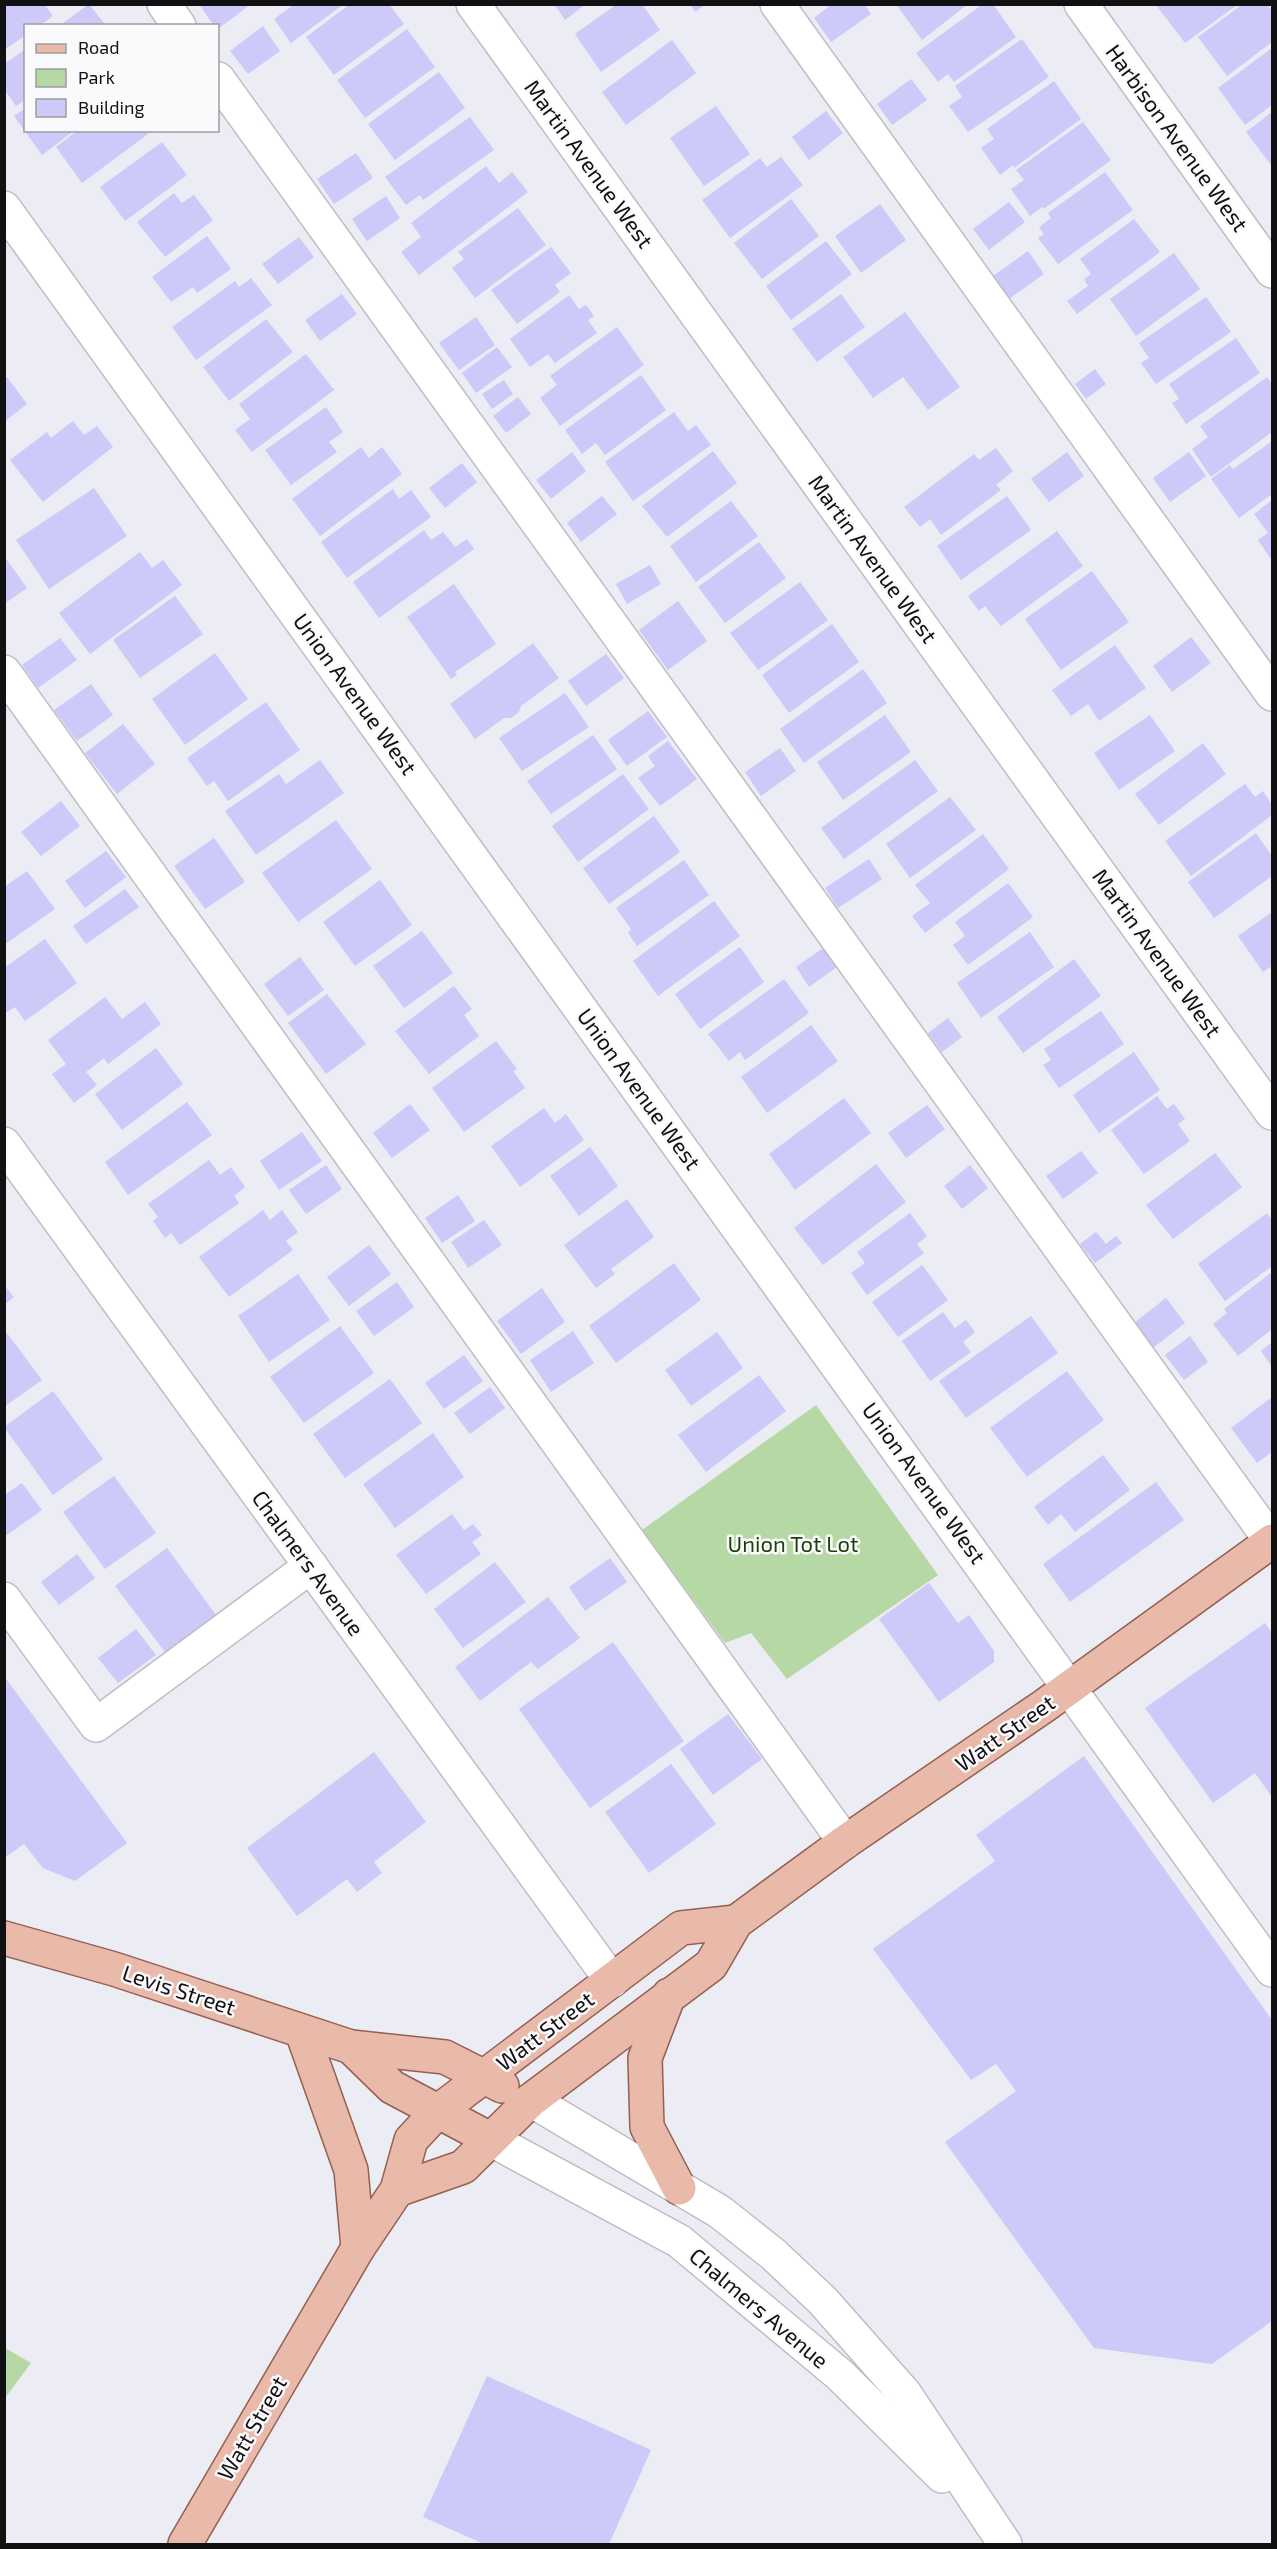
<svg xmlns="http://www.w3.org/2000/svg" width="1277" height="2549" viewBox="0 0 1277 2549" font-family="'Exo 2',sans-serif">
<rect width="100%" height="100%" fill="#ececf5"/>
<!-- green -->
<g fill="#b6d8a5">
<path d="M816 1405 938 1575 787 1679 751 1633 725 1643 642 1530Z"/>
<path d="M5 2348 31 2363 5 2398Z"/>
</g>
<!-- building -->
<g fill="#cdc9f8">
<path d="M4 4H44L53 16 39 26H26V35L4 50Z"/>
<path d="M89 4 106 26H59Z"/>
<path d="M199 4H251L218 29V26H214Z"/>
<path d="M290 4H344L291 43 274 19 292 6Z"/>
<path d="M350 4H389L404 24 334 75 306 37Z"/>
<path d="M554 4H586L565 20Z"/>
<path d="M617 4H642L660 30 601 72 575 34Z"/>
<path d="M690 4H706L695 12Z"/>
<path d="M832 4H864L871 14 831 42 814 18Z"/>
<path d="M896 4H968L922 40Z"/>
<path d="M983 4H993L1016 37 954 82 948 74 938 82 916 53Z"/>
<path d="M1243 4H1267L1272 11V42L1227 76 1198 37Z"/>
<path d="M1156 5H1237L1185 43Z"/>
<path d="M263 26 280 51 248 74 230 51Z"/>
<path d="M407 29 435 67 365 118 337 80Z"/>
<path d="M1022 39 1049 77 968 132 949 106 962 97 955 86Z"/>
<path d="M672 40 696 73 626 125 602 92Z"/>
<path d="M1272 48V105L1245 125 1218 88Z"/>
<path d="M26 49V99L16 106 4 89V64Z"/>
<path d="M439 72 465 108 395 160 368 124Z"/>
<path d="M911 79 927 100 892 125 877 104Z"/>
<path d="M1054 81 1081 119 1014 168 1013 165 1000 175 981 148 994 139 987 129Z"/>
<path d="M716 106 750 154 704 186 670 138Z"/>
<path d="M26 108V130H75L42 155 14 116Z"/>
<path d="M826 111 843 133 809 160 792 137Z"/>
<path d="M1272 112V163L1271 165 1246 132Z"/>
<path d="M470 117 494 150 423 200 420 195 406 205 385 177Z"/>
<path d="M1083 122 1111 160 1044 209 1042 207 1030 216 1011 189 1024 180 1016 170Z"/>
<path d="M78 130H146L148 134 82 183 56 147Z"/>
<path d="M162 142 187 175 125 221 100 187Z"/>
<path d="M356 153 373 178 334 204 317 179Z"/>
<path d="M781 157 803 185 730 238 702 200 760 158 767 167Z"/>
<path d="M486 166 499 183 512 172 528 192 419 275 401 252 421 237 411 223Z"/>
<path d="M1105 172 1133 210 1058 264 1038 238 1044 234 1039 227 1051 218 1048 213Z"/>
<path d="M174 193 182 203 194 195 213 220 165 257 137 222Z"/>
<path d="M386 196 400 218 367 241 352 219Z"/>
<path d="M791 199 819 236 762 279 734 243Z"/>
<path d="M1009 202 1025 222 989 250 973 229Z"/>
<path d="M880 204 906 240 861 273 835 236Z"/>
<path d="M518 208 546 245 475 298 452 268 464 259 458 252Z"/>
<path d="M1134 219 1160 252 1077 314 1067 301 1088 286 1084 279 1091 274 1080 259Z"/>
<path d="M207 236 231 269 197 293 193 287 171 302 152 277Z"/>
<path d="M299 237 314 257 278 284 262 264Z"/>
<path d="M826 241 852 274 791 320 766 286Z"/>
<path d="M551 247 571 273 555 285 560 292 517 324 491 290Z"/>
<path d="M1028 251 1044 274 1009 299 993 276Z"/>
<path d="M1174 253 1200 289 1136 336 1110 299Z"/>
<path d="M251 278 272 305 196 360 172 327 235 281 239 287Z"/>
<path d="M342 294 357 314 320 341 305 320Z"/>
<path d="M841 294 865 327 817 362 792 329Z"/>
<path d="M569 295 579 309 586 305 594 316 588 320 597 333 555 363 548 354 530 367 510 339Z"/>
<path d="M1206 297 1231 332 1156 384 1141 363 1149 358 1139 343Z"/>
<path d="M905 312 960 387 928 410 903 377 873 398 843 357Z"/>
<path d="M476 317 495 345 459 370 439 343Z"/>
<path d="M266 319 293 352 229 401 203 367Z"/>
<path d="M617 327 644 365 560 426 540 398 557 385 550 376Z"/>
<path d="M1236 338 1260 373 1186 424 1172 403 1179 399 1169 384Z"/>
<path d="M497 347 512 367 476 393 462 373Z"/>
<path d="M306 354 334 390 252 452 235 430 250 419 239 404Z"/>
<path d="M1095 369 1106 384 1086 399 1075 384Z"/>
<path d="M641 375 666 410 605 455 596 443 582 454 565 430Z"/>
<path d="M7 377 27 404 5 421V379Z"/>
<path d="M1267 377 1272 384V432L1211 477 1192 449 1208 437 1200 426Z"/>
<path d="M504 380 513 394 492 409 482 394Z"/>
<path d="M518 397 531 414 506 433 493 416Z"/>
<path d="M326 407 343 432 329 442 337 452 291 485 265 450Z"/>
<path d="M674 412 688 431 696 425 711 445 633 501 605 462Z"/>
<path d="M73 421 84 435 97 426 113 447 43 502 10 460 47 432 51 438Z"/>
<path d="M1272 441V494L1239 518 1211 479 1230 465 1233 469Z"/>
<path d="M361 447 369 458 382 447 402 474 320 536 292 499Z"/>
<path d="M996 448 1013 471 996 485 1001 490 941 535 930 519 920 527 904 507 974 454 979 460Z"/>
<path d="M713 451 737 483 667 537 642 506Z"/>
<path d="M572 452 586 471 551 499 536 480Z"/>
<path d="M1067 452 1084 476 1049 502 1031 479Z"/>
<path d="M1189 452 1206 476 1170 502 1153 478Z"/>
<path d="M462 463 477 482 445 508 429 488Z"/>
<path d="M94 488 127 536 49 589 16 540Z"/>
<path d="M393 489 399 499 411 490 431 517 347 578 321 542Z"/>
<path d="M602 496 617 514 581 542 567 523Z"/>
<path d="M1007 496 1031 530 961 580 937 546Z"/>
<path d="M1272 500V556L1270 558 1258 540 1268 533 1254 514Z"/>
<path d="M731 501 758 536 696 582 670 546Z"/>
<path d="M424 530 431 540 443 532 455 547 467 539 474 549 379 618 353 582Z"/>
<path d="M1057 531 1083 566 1001 626 985 606 979 611 968 596Z"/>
<path d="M759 542 786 578 725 623 698 587Z"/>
<path d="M140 552 152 568 163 560 182 585 90 654 59 613Z"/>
<path d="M4 556 27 588 4 604Z"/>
<path d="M650 565 661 584 627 604 616 584Z"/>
<path d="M1092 571 1129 622 1061 670 1025 619Z"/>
<path d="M800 582 828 620 758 670 730 633Z"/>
<path d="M454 584 496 644 455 672 457 675 451 679 407 617Z"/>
<path d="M175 596 203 634 140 678 113 640Z"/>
<path d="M678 601 707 641 668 670 639 630Z"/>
<path d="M832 624 859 662 789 713 762 675Z"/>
<path d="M1191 637 1211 663 1172 692 1153 666Z"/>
<path d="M60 638 77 660 38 688 22 665Z"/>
<path d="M533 643 559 678 521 706 519 712 511 718H504L475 739 450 704Z"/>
<path d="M1115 645 1146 688 1099 721 1088 704 1071 716 1052 690Z"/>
<path d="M215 653 248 699 185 745 152 699Z"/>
<path d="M606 654 624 678 586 706 568 681Z"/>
<path d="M863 669 887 703 804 763 780 729Z"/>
<path d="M91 684 113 715 77 741 54 710Z"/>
<path d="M565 693 589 727 522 771 499 738Z"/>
<path d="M266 702 300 750 228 801 214 781 207 786 187 758Z"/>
<path d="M648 711 667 737 627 766 608 740Z"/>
<path d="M885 715 911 752 843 800 817 762Z"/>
<path d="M1150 715 1175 751 1119 790 1094 753Z"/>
<path d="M123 724 155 764 117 794 85 753Z"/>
<path d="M593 735 617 769 551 814 527 781Z"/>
<path d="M668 741 697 779 660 806 638 778 655 766 648 756Z"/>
<path d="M1203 743 1226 774 1159 825 1135 794Z"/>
<path d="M780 748 796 771 761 796 745 772Z"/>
<path d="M320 760 344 793 256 855 225 811 279 774 286 784Z"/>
<path d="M915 760 938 791 844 859 821 828Z"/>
<path d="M623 774 649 809 578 862 552 826Z"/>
<path d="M1245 784 1255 797 1263 791 1272 805V815L1191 876 1165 841Z"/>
<path d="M950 797 976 830 910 878 886 844Z"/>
<path d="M61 801 80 826 41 856 21 832Z"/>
<path d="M654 816 680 852 609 904 583 868Z"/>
<path d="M336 820 372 869 298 922 262 873Z"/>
<path d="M1256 833 1272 856V876L1214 918 1188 882Z"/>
<path d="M983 834 1009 869 925 933 912 916 930 903 915 885Z"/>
<path d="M214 838 245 882 205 909 174 866Z"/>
<path d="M106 851 126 877 85 908 65 881Z"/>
<path d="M869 859 882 879 838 908 825 888Z"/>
<path d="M684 860 709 895 637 946 628 933 631 929 616 908Z"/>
<path d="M27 871 55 909 4 945V887Z"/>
<path d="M380 880 412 925 355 966 323 922Z"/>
<path d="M1008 883 1033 917 968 965 953 945 965 936 955 922Z"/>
<path d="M125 889 139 907 86 944 73 926Z"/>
<path d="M714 901 740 936 658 996 633 961Z"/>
<path d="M1272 912V966L1263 972 1238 936Z"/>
<path d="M422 931 453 973 404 1008 373 966Z"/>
<path d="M1030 932 1054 967 981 1018 957 983Z"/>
<path d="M45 939 77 983 25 1021 15 1007 4 1014V968Z"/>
<path d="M740 947 764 982 700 1029 675 994Z"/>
<path d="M823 948 837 967 809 987 796 967Z"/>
<path d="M300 957 324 990 288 1016 264 984Z"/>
<path d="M1074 959 1101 996 1023 1053 997 1017Z"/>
<path d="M784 979 809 1013 745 1060 740 1052 729 1061 708 1034Z"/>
<path d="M454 986 472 1009 464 1015 479 1036 429 1074 395 1031Z"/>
<path d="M327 994 366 1044 326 1074 288 1023Z"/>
<path d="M105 997 122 1019 145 1002 161 1024 108 1064 104 1058 86 1072 97 1085 74 1103 52 1074 66 1064 48 1040Z"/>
<path d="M1101 1011 1124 1044 1059 1088 1043 1065 1051 1060 1044 1049Z"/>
<path d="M948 1018 962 1037 942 1052 928 1033Z"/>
<path d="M811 1025 838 1061 767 1113 741 1077Z"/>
<path d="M496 1041 517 1069 513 1071 525 1088 464 1132 432 1088Z"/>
<path d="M156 1048 183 1084 122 1130 95 1094Z"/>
<path d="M1134 1052 1160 1090 1099 1133 1073 1095Z"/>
<path d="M1157 1096 1167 1109 1174 1104 1185 1119 1178 1124 1190 1141 1144 1174 1111 1130Z"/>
<path d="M844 1098 871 1133 795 1190 769 1154Z"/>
<path d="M187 1102 212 1135 128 1195 105 1162Z"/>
<path d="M410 1104 430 1130 392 1158 373 1133Z"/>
<path d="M927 1105 945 1129 906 1158 888 1133Z"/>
<path d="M544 1108 555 1123 566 1114 584 1140 520 1187 491 1146Z"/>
<path d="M302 1132 322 1161 279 1190 260 1161Z"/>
<path d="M590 1147 618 1186 579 1216 550 1176Z"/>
<path d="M1081 1151 1098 1173 1063 1199 1046 1176Z"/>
<path d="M1215 1153 1242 1187 1173 1239 1146 1205Z"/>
<path d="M209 1160 220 1175 231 1167 245 1187 234 1196 239 1203 180 1245 171 1233 165 1238 153 1221 158 1217 148 1204Z"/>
<path d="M876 1164 906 1202 823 1265 794 1228Z"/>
<path d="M326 1165 342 1189 306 1214 289 1190Z"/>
<path d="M970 1165 988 1188 962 1209 944 1186Z"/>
<path d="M458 1195 475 1221 442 1243 425 1218Z"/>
<path d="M627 1199 654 1237 611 1269 615 1274 596 1288 564 1245Z"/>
<path d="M263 1210 270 1220 282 1210 298 1232 286 1241 293 1250 229 1297 199 1257Z"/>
<path d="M910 1213 927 1236 917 1244 924 1253 867 1295 851 1273 865 1263 857 1252Z"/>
<path d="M1267 1213 1272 1220V1266L1225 1301 1198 1264Z"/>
<path d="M484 1220 502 1245 468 1268 451 1242Z"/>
<path d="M1096 1232 1106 1244 1116 1236 1122 1243 1095 1263 1080 1244Z"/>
<path d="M369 1245 391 1274 349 1306 327 1277Z"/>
<path d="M674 1263 701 1300 616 1363 589 1326Z"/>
<path d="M922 1265 948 1300 898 1337 872 1302Z"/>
<path d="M1272 1272V1329L1238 1356 1213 1324 1227 1313 1224 1309Z"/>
<path d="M298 1274 330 1320 269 1362 238 1316Z"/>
<path d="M397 1282 414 1307 374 1336 356 1311Z"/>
<path d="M4 1285 14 1297 4 1305Z"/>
<path d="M542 1288 565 1322 521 1354 497 1321Z"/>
<path d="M1166 1298 1185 1323 1153 1348 1134 1323Z"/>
<path d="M943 1312 955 1328 966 1320 975 1332 963 1342 971 1352 930 1381 902 1341Z"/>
<path d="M1031 1316 1058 1353 966 1418 939 1381Z"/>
<path d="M340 1326 374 1373 304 1423 270 1377Z"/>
<path d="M4 1329 42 1380 4 1407Z"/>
<path d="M573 1331 594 1363 551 1392 530 1360Z"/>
<path d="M717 1332 743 1368 691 1406 665 1370Z"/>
<path d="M1190 1336 1208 1362 1184 1380 1165 1355Z"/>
<path d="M1272 1342V1367L1261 1351Z"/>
<path d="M464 1355 483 1381 444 1409 425 1383Z"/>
<path d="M1067 1371 1104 1420 1027 1477 990 1428Z"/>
<path d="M759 1375 786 1411 706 1472 678 1435Z"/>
<path d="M390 1379 422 1423 345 1478 313 1434Z"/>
<path d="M490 1387 505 1408 470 1434 454 1413Z"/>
<path d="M53 1391 103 1459 53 1495 4 1427Z"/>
<path d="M1272 1397V1452L1257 1463 1231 1428Z"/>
<path d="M433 1433 464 1477 395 1528 363 1484Z"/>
<path d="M1103 1455 1130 1490 1075 1532 1061 1514 1048 1525 1034 1507Z"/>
<path d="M114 1476 156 1533 105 1569 63 1512Z"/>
<path d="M1156 1482 1184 1520 1070 1602 1043 1564Z"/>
<path d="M22 1483 42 1510 4 1537V1495Z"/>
<path d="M452 1514 464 1530 473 1524 482 1535 472 1542 481 1554 426 1594 396 1555Z"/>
<path d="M167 1548 216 1615 165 1652 115 1586Z"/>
<path d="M77 1554 95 1578 59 1605 41 1582Z"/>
<path d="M610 1558 627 1582 585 1611 569 1587Z"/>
<path d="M495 1562 526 1602 463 1648 434 1609Z"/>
<path d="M929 1583 958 1623 969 1615 994 1651V1662L939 1702 879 1619Z"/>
<path d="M548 1597 580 1638 538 1669 531 1662 480 1701 455 1667Z"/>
<path d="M1265 1623 1272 1633V1797L1255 1773 1213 1803 1145 1708Z"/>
<path d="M136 1629 156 1655 118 1683 98 1658Z"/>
<path d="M613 1642 684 1741 590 1808 519 1709Z"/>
<path d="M4 1676 127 1843 75 1881 43 1868 24 1844 4 1858Z"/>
<path d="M728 1714 762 1759 713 1795 680 1749Z"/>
<path d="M374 1752 426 1822 374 1862 382 1873 357 1892 347 1879 297 1916 247 1848Z"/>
<path d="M1084 1756 1272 2020V2321L1212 2364 1094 2348 945 2142 1016 2091 996 2064 971 2080 873 1949 995 1861 976 1835Z"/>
<path d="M671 1764 716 1824 649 1873 605 1812Z"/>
<path d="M487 2376 651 2450 609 2544H484L423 2517Z"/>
</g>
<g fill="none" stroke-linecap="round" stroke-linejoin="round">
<!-- minor casing -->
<g stroke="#bebdc6" stroke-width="36">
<g id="minor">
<path d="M164 4 179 26"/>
<path d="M473 4 1272 1113"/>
<path d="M777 4 1272 694"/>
<path d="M1081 4 1272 271"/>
<path d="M218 79 1272 1542"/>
<path d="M4 208 1272 1970"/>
<path d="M4 672 845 1842"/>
<path d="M4 1144 612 1981"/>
<path d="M4 1599 96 1725 311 1566"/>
<path d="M531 2100 720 2212 773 2254 823 2301 905 2394 1005 2544"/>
<path d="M490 2139 679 2241 840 2375 942 2476"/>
</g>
</g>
<!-- major casing -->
<g stroke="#946050" stroke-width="36">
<g id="major">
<path d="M4 1938 114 1969 351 2047 445 2057 502 2086"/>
<path d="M669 1995 645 2058 647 2127 679 2188"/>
<path d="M302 2032 351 2170 358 2248"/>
<path d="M351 2047 392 2087 490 2139"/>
<path d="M397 2190 463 2167 531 2100 711 1965 736 1922 845 1842 1044 1706 1272 1541"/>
<path d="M185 2544 358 2248 397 2190 411 2140 437 2112 681 1928 736 1922"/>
</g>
</g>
<!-- minor -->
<use href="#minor" stroke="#fff" stroke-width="33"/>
<!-- major -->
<use href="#major" stroke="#e9b9aa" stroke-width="33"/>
</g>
<g text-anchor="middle" stroke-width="5" stroke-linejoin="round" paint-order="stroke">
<!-- street labels -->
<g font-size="22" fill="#111113" stroke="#fafafd">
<text transform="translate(1177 138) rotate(54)" y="8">Harbison Avenue West</text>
<text transform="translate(589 164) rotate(54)" y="8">Martin Avenue West</text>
<text transform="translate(873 559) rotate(54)" y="8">Martin Avenue West</text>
<text transform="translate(355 694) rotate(54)" y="8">Union Avenue West</text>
<text transform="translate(1157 953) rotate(54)" y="8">Martin Avenue West</text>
<text transform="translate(639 1089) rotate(54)" y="8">Union Avenue West</text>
<text transform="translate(924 1483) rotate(54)" y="8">Union Avenue West</text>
<text transform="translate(308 1563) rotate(54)" y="8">Chalmers Avenue</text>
<text transform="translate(1005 1733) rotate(-35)" y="8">Watt Street</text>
<text transform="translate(179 1990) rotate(18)" y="8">Levis Street</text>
<text transform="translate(545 2031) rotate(-37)" y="8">Watt Street</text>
<text transform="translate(759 2308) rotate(40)" y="8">Chalmers Avenue</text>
<text transform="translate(252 2428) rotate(-60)" y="8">Watt Street</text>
</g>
<!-- park labels -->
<g font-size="22" fill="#1f3f07" stroke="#fafafd">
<text x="793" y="1552">Union Tot Lot</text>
</g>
</g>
<!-- border -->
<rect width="1277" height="2549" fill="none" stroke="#111113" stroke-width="12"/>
<!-- legend -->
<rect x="24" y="24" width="195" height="108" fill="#fafafd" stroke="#9d9d9f" stroke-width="1.5"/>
<rect x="36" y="44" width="30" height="9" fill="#e9b9aa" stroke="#9d9d9f" stroke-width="1.5"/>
<text x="78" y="54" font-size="18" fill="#111113">Road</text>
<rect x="36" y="69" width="30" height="18" fill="#b6d8a5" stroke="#9d9d9f" stroke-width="1.5"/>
<text x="78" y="84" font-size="18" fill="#111113">Park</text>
<rect x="36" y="99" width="30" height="18" fill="#cdc9f8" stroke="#9d9d9f" stroke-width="1.5"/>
<text x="78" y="114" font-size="18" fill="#111113">Building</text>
</svg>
